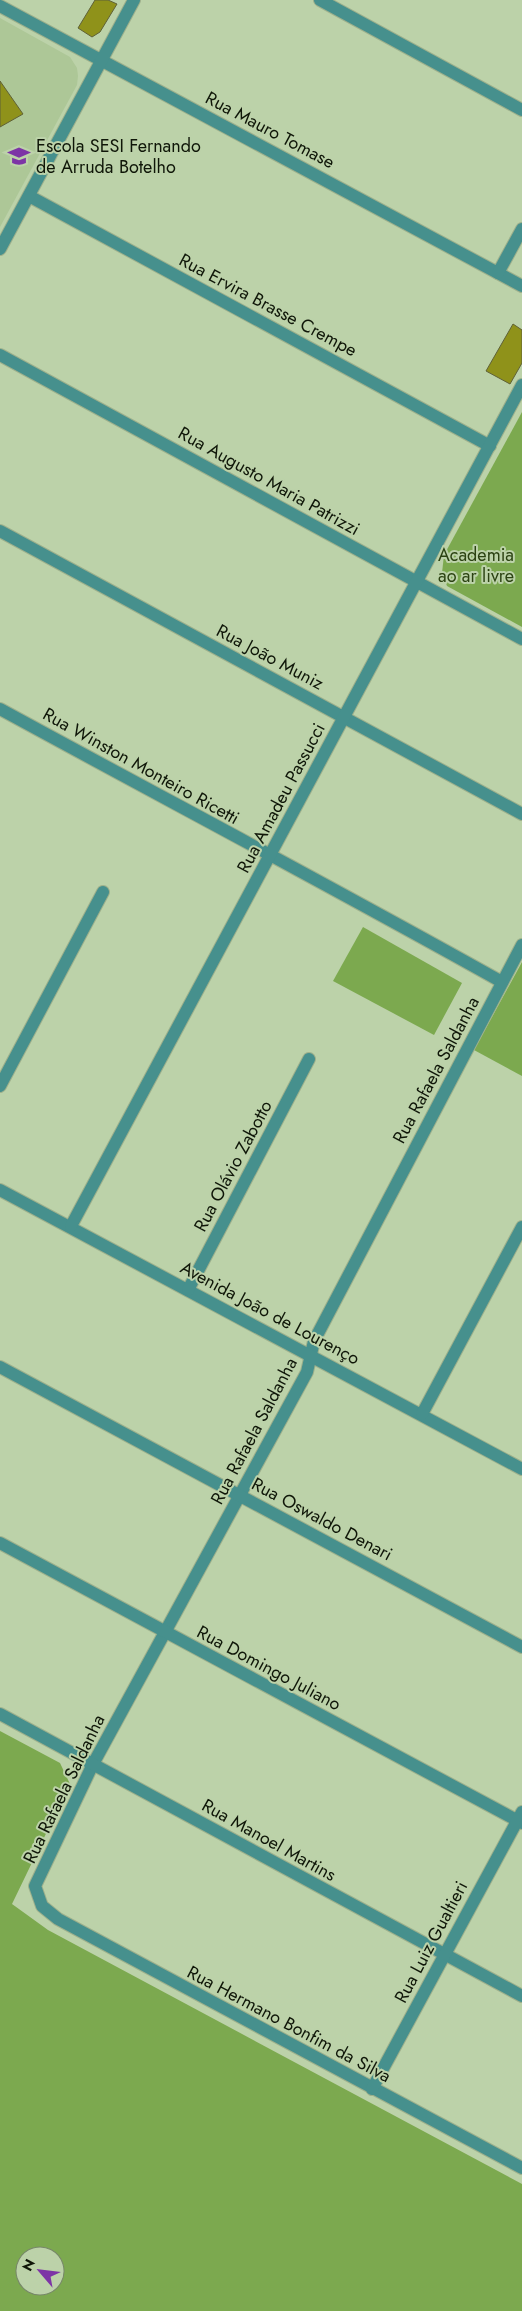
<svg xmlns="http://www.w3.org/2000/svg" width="522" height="2311" viewBox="0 0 522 2311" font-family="Jost,sans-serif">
<rect width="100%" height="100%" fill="#bcd2a9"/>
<!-- built -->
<path fill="#adc797" d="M0 18 70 57 77 68 78 76 77 85 0 227Z"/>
<!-- green -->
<g fill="#7ca94f" fill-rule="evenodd">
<path d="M522 412V627L447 586 442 573 444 555Z"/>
<path d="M363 927 462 983 434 1035 333 981Z"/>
<path d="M522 962V1076L474 1050Z"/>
<path d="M0 1731 60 1763 70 1784 12 1904 48 1930 522 2184V2311H0ZM25 2256H55V2286H25Z"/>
</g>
<!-- building -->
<g fill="#8f921a" stroke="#5f6137">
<path d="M95 0H108L117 4 100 32 92 37 78 28Z"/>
<path d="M0 81 23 114 0 127Z"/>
<path d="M513 324 522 330V363L510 384 486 371Z"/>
</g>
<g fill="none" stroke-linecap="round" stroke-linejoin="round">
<!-- minor casing -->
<g stroke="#9db08c" stroke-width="14">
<g id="minor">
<path d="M320 0 522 110"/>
<path d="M0 6 522 286"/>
<path d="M29 196 490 446"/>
<path d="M0 249 134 0"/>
<path d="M498 273 522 229"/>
<path d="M0 355 522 639"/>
<path d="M0 531 522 814"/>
<path d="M0 709C167 800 336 889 502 982"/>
<path d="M522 945 314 1341 307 1372 93 1764 35 1886 42 1906 58 1919 522 2168"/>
<path d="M0 1086 103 892"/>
<path d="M0 1190 522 1469"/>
<path d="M71 1226 522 385"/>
<path d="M188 1290 309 1059"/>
<path d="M0 1367 522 1647"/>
<path d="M422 1414 522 1227"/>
<path d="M0 1543 522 1823"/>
<path d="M0 1714 522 1996"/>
<path d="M372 2089 522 1812"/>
</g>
</g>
<!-- minor -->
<use href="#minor" stroke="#46908d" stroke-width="12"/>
</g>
<!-- icons -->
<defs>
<g id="school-bare" transform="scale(1.725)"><path d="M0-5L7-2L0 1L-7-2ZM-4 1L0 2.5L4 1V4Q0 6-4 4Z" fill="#7d34a6" stroke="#bcd2a9" stroke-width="2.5" paint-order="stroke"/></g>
</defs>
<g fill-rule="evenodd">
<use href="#school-bare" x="19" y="156"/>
</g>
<g text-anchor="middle" stroke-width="4" stroke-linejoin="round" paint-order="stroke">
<!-- street labels -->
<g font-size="18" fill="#0f1608" stroke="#bcd2a9">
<text transform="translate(270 130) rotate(28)" y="6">Rua Mauro Tomase</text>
<text transform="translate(268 305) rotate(28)" y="6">Rua Ervira Brasse Crempe</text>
<text transform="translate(269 481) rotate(29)" y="6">Rua Augusto Maria Patrizzi</text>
<text transform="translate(270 657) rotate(28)" y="6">Rua João Muniz</text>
<text transform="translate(141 766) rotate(29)" y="6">Rua Winston Monteiro Ricetti</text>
<text transform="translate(281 798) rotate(-62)" y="6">Rua Amadeu Passucci</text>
<text transform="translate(436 1070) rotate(-62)" y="6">Rua Rafaela Saldanha</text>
<text transform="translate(233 1166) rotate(-62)" y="6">Rua Olávio Zabotto</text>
<text transform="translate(270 1313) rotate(28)" y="6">Avenida João de Lourenço</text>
<text transform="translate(254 1431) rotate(-62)" y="6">Rua Rafaela Saldanha</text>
<text transform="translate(322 1519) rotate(28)" y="6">Rua Oswaldo Denari</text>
<text transform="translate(269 1668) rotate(28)" y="6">Rua Domingo Juliano</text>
<text transform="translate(64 1789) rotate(-64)" y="6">Rua Rafaela Saldanha</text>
<text transform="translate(269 1840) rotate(29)" y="6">Rua Manoel Martins</text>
<text transform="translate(431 1942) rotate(-62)" y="6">Rua Luiz Gualtieri</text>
<text transform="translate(289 2024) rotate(28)" y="6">Rua Hermano Bonfim da Silva</text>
</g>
<!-- poi labels -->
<g font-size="18" fill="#0f1608" stroke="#bcd2a9" text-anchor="start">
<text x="36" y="152">Escola SESI Fernando<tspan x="36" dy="21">de Arruda Botelho</tspan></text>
</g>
<!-- park labels -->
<g font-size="18" fill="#2b4212" stroke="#bcd2a9">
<text x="476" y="561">Academia<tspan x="476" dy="21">ao ar livre</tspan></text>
</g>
</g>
<!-- north arrow -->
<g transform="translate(40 2271) rotate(298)"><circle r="24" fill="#bcd2a9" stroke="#778769"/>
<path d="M0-4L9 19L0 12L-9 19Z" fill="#7d34a6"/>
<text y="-8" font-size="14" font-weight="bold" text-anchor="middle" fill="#0f1608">N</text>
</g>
</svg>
